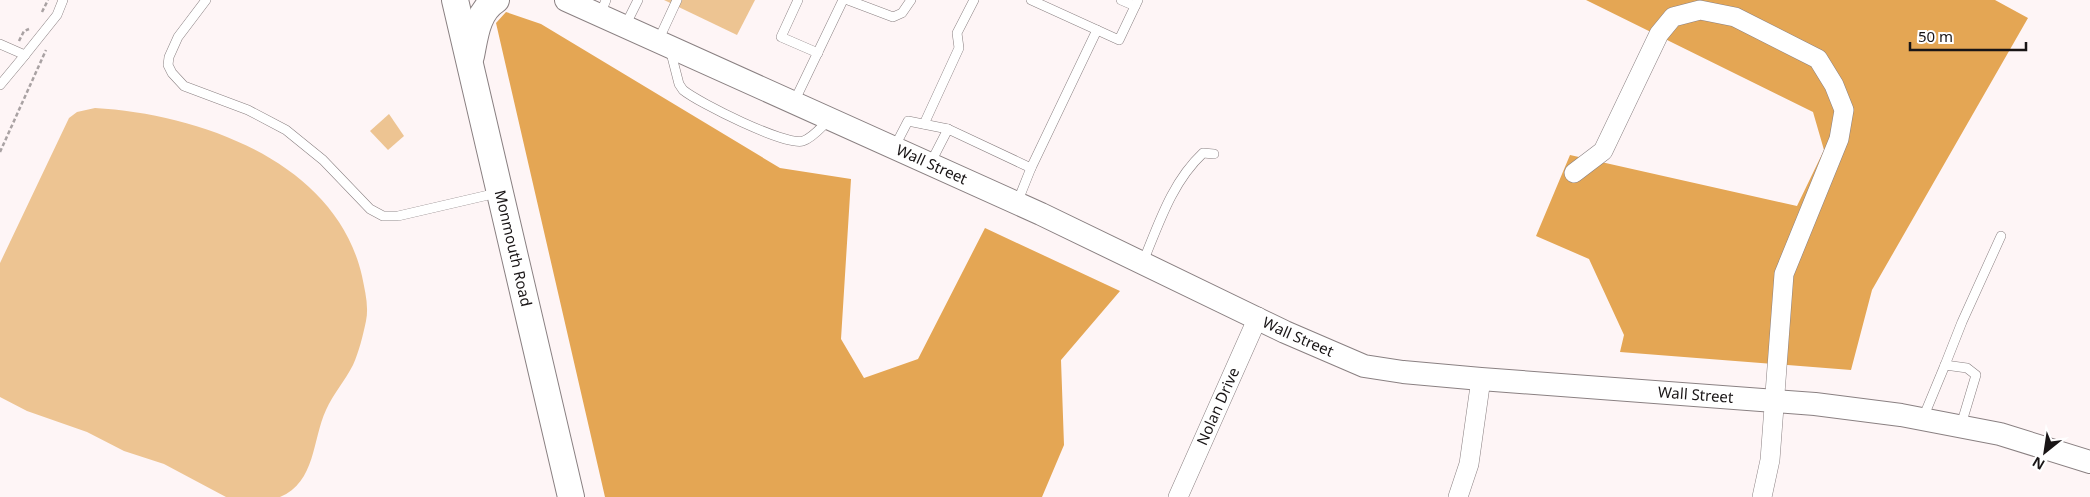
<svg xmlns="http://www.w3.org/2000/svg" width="2090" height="497" viewBox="0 0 2090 497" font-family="'Noto Sans',sans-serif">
<rect width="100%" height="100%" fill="#fef5f6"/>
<!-- green -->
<g fill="#edc492">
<path d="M664 0H755L737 35Z"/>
<path d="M95 108C200 114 336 162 362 276 365 291 369 306 366 321 363 335 359 352 353 365 345 381 333 394 326 410 312 440 316 482 280 497H226L164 464 124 451 87 432 27 411 0 397V263L69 118 77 112Z"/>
<path d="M389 114 404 136 388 150 370 131Z"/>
</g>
<!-- forest -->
<g fill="#e4a654">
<path d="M1586 0H1995L2028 18 1872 290 1851 370 1620 352 1624 335 1589 259 1536 236 1570 155 1797 206 1824 150 1813 112Z"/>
<path d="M506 12 541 24 780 168 851 179 841 339 864 378 918 359 985 228 1120 291 1061 360 1064 445 1042 497H605L496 23Z"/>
</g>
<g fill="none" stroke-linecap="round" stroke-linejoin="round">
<!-- service casing -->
<g stroke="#8a8082" stroke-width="10">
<g id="service">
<path d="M206 0 178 37 169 57 168 65 172 73 184 86 248 110 286 130 323 160 370 209 383 216H398L497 193"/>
<path d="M798 0 781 37 818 53"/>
<path d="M848 0 893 17 902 13 911 0"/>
<path d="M1031 0 1119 40 1138 0"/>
<path d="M1121 0 1135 6"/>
<path d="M600 15 606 0"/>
<path d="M625 26 638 0"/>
<path d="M658 41 677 0"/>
<path d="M0 44 25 55 0 85"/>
<path d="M670 49 679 84 683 90C699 103 785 146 803 141 813 138 822 126 830 119"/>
<path d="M25 55 57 15 63 0"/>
<path d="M794 102 843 0"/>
<path d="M924 124 959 48 957 33 974 0"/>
<path d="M894 148 908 121 948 129"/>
<path d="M930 164 948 129 1031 168 1017 203"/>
<path d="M1031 168 1097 30"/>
<path d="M1143 262C1159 223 1172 182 1203 153L1214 154"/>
<path d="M1945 365 1962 322 2001 236"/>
<path d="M1923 418 1945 365 1967 368 1976 375 1961 425"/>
</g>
</g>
<!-- minor casing -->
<g stroke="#8a8082" stroke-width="20">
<g id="minor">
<path d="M1574 173 1603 151 1659 34 1673 17 1700 10 1735 17 1818 59 1834 85 1844 110 1839 139 1784 274 1770 460 1762 497"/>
<path id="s1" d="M1178 497 1258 317"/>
<path d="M1458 497 1469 464 1481 379"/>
</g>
</g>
<!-- tertiary casing -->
<g stroke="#8a8082" stroke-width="24">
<g id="tertiary">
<path id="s2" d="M566 0 1041 214 1285 332 1364 366 1403 372 1481 379 1815 404 1901 415 2000 434 2090 462"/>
</g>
</g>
<!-- secondary casing -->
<g stroke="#8a8082" stroke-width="28">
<g id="secondary">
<path id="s3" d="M455 0 571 497"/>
<path d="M471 56C475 36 477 12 496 0"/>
</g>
</g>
<!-- path -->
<g stroke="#a9a2a3" stroke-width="2.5" stroke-dasharray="4 2.5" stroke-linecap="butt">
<path d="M42 12 48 0"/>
<path d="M19 41 24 31 29 29"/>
<path d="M0 152 46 50"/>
</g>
<!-- service -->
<use href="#service" stroke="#fff" stroke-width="9"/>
<!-- minor -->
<use href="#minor" stroke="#fff" stroke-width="19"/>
<!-- tertiary -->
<use href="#tertiary" stroke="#fff" stroke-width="22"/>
<!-- secondary -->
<use href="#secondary" stroke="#fff" stroke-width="26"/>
</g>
<g text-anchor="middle" stroke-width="4" stroke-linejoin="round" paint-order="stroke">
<!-- street labels -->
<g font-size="15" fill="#191516" stroke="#fff">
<text dy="5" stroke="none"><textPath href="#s2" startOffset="401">Wall Street</textPath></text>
<text dy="5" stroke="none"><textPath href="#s3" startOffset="255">Monmouth Road</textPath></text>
<text dy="5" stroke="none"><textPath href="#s2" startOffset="806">Wall Street</textPath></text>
<text dy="5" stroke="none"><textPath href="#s2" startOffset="1211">Wall Street</textPath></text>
<text dy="5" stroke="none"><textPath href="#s1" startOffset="99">Nolan Drive</textPath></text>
</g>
</g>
<!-- north arrow -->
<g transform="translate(2045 452) rotate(210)" stroke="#ffffff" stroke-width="4" paint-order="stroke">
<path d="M0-4L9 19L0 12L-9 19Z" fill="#191516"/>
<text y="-8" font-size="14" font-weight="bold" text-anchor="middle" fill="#191516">N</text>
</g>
<!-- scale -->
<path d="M1910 42v8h116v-8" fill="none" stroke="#191516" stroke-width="2.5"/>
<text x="1918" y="42" font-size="15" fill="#191516" stroke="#ffffff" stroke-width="4" paint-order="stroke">50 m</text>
</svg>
